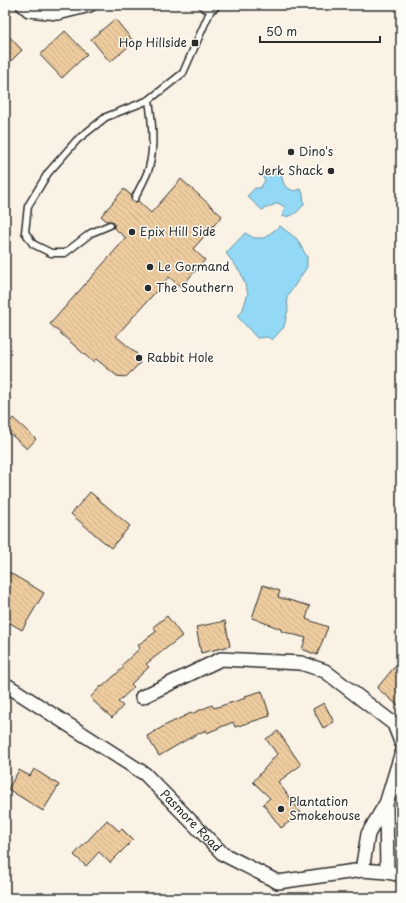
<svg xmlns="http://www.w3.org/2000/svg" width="406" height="903" viewBox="0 0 406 903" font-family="'Playpen Sans',sans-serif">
<defs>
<pattern id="building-back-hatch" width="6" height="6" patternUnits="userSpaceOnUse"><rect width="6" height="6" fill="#eecc9f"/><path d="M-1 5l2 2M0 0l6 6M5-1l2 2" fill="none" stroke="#ccaf89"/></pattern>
</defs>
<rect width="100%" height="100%" fill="#faf2e5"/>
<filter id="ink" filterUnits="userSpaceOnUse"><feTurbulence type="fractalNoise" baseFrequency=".025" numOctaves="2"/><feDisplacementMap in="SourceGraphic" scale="8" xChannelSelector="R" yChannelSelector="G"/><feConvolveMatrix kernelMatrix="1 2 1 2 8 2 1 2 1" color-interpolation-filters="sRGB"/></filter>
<g filter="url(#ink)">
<!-- water -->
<g fill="#93d9f5" stroke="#6993a4">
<path d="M273 168 281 171 283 182 286 187 294 191 301 189 303 194 304 204C298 212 292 218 282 216L285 207 278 203 262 210 247 196 255 188H260L265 181 261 174Z"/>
<path d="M280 226 297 239 307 257V267L287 297 288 309 284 327 272 340 268 337 257 338 237 316 242 312 248 293 241 273 226 253 245 233 254 238H264Z"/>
</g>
<!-- building -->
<g fill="url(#building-back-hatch)" stroke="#2b2b2b">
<path d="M115 19 134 42 110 62 91 39Z"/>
<path d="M65 31 87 54 62 78 40 55Z"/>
<path d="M5 32 22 50 5 67Z"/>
<path d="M181 179 222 216 193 249 205 260 181 287 169 277 116 336 137 354 140 363 126 377 117 376 96 359 93 362 50 324 126 238 114 228V225L113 222 110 221H107L101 216 124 189 131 195V198L132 201 135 202 138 201 151 213Z"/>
<path d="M13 418 36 439 27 449 5 429V427Z"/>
<path d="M90 492 130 526 111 548 71 514Z"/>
<path d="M5 570 44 593 22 630 5 620Z"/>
<path d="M263 585 280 591 278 597 310 606 306 619 328 627 317 655 302 649 306 638 281 631V629L252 618Z"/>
<path d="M167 616 182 636 146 664 149 667 131 684 134 687 118 702 123 706 112 718 90 698 101 686 102 687 124 667 122 665 140 648 138 645 157 631 153 627Z"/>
<path d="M225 621 230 646 201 653 196 627Z"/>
<path d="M401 659V708L377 688Z"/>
<path d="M262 691 270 716 235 727 233 722 207 733 206 730 186 740 159 756 147 736 166 725 191 713V714L212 705 214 708 246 698 245 696Z"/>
<path d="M324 703 334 722 323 728 313 709Z"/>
<path d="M278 731 301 765 278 782 301 813 281 828 263 804 270 798 253 782 277 754 266 739Z"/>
<path d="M34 769 59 785 43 811 8 789 19 770 30 776Z"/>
<path d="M107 820 119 831 122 829 133 840 110 863 99 852 86 866 74 855Z"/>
</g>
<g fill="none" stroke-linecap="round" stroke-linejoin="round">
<!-- service casing -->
<g stroke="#2b2b2b" stroke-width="9">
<g id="service">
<path d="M135 198C139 189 146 178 149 168 155 146 152 121 149 100"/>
<path d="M110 225 91 233 65 253H51L33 244 25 232 28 206 48 173 77 140 106 117 149 100 183 73 213 5"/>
</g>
</g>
<!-- minor casing -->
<g stroke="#2b2b2b" stroke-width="16">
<g id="minor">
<path d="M23 5 29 10 58 13 90 5"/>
<path d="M206 5H213"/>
<path id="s1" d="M5 684 145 774 223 854 278 882 362 870 387 872 401 875"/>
<path d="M142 697 221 659 301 663 325 671 394 724 401 742"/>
<path d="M362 870 368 834 385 805"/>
<path d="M387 872 386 804 401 755"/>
</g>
</g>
<!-- service -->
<use href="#service" stroke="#fdfcf7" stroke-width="6"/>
<!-- minor -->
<use href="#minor" stroke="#fdfcf7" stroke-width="13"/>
</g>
</g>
<!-- markers -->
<g fill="#2b2b2b" stroke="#fdfcf7" stroke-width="1.5">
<rect x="191" y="39" width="8" height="8" rx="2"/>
<circle cx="291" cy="152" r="4"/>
<circle cx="331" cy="171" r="4"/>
<circle cx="132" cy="232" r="4"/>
<circle cx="150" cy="267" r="4"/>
<circle cx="148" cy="288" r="4"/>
<circle cx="139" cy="358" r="4"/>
<circle cx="281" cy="809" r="4"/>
</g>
<g text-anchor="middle" stroke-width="3" stroke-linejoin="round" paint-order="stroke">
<!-- poi labels -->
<g font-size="12" fill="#2b2b2b" stroke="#fdfcf7" text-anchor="start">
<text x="187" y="47" text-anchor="end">Hop Hillside</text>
<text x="299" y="156">Dino's</text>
<text x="323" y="175" text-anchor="end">Jerk Shack</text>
<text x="140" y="236">Epix Hill Side</text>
<text x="158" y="271">Le Gormand</text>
<text x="156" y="292">The Southern</text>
<text x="147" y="362">Rabbit Hole</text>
<text x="289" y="806">Plantation<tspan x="289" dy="14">Smokehouse</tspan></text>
</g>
<!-- street labels -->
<g font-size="12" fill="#2b2b2b" stroke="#fdfcf7">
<text dy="4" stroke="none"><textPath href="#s1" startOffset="232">Pasmore Road</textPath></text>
</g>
</g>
<!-- margin -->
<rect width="406" height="903" fill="none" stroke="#fdfcf7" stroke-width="20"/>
<rect x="10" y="10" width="386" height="883" fill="none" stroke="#2b2b2b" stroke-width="1.5" filter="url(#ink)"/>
<!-- scale -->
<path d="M260 36v6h120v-6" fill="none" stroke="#2b2b2b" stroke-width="2"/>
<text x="266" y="36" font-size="12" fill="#2b2b2b" stroke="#fdfcf7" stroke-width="3" paint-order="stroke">50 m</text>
</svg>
